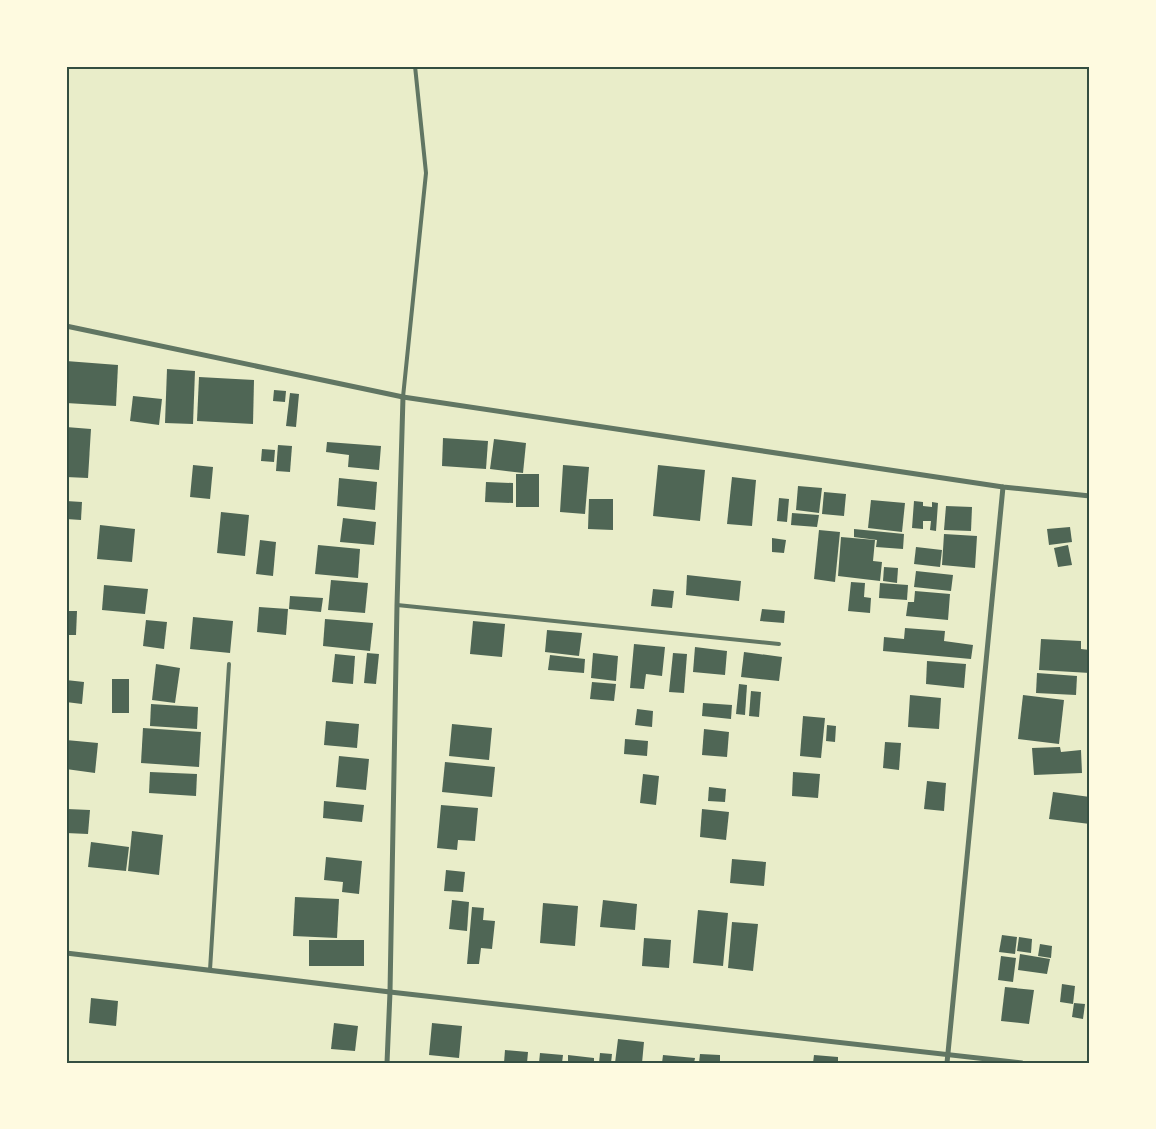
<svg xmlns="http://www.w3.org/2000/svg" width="1156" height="1129" viewBox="0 0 1156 1129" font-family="Raleway,sans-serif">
<rect width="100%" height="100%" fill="#e9edc9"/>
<!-- building -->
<g fill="#4f6655">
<path d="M66 361 118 365 116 406 66 403Z"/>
<path d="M167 369 195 371 193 424 165 423Z"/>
<path d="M199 377 254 380 253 424 197 421Z"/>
<path d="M274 390 286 391 285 402 273 401Z"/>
<path d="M290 393 299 394 296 427 286 426Z"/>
<path d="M133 396 162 399 159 425 130 421Z"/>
<path d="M66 427 91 429 88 478 66 477Z"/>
<path d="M443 438 488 441 486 469 442 466Z"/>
<path d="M494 439 526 443 523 473 490 469Z"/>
<path d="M327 442 381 446 379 470 348 467 349 455 326 452Z"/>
<path d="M278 445 292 446 290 472 276 471Z"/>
<path d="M262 449 275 450 274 462 261 461Z"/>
<path d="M193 465 213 467 210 499 190 497Z"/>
<path d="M563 465 589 467 585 514 560 512Z"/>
<path d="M658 465 705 470 700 521 653 516Z"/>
<rect x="516" y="474" width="23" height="33"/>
<path d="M732 477 756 480 752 526 727 524Z"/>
<path d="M339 478 377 482 375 510 337 506Z"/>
<path d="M486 482 513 483V503L485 502Z"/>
<path d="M798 486 822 488 819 513 796 510Z"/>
<path d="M824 492 846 494 844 516 822 514Z"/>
<path d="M779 498 789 499 787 522 777 521Z"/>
<path d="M589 499H613V530L588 529Z"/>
<path d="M871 500 905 503 902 532 868 528Z"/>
<path d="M66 501 82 502 81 520 66 519Z"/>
<path d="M914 501 923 502V506L932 507V502L938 503 936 531 930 530 931 521H923V529L912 528Z"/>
<path d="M946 506 972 507 971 531 944 530Z"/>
<path d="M221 512 249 515 245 556 217 553Z"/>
<path d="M792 513 819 515 817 527 791 525Z"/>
<path d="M343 518 376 522 374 545 340 542Z"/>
<path d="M100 525 135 529 132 562 97 559Z"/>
<path d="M1070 527 1072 542 1049 545 1047 529Z"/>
<path d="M854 529 904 534 903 549 876 547 877 540 854 537Z"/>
<path d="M819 530 840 532 835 582 814 579Z"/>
<path d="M944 534 977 536 975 568 942 565Z"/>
<path d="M841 537 875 540 873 561 882 562 880 581 838 576Z"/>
<path d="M772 538 786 540 784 553 772 552Z"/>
<path d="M260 540 276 542 273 576 256 574Z"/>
<path d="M318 545 360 549 358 578 315 574Z"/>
<path d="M1068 545 1072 565 1058 567 1054 548Z"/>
<path d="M916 547 942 550 940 567 914 564Z"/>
<path d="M884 567 898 568 897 583 883 581Z"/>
<path d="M916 571 953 575 951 591 914 587Z"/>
<path d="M687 575 741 581 739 601 686 595Z"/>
<path d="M331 580 368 583 365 613 328 610Z"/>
<path d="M851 582 865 583 864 597 871 598 870 613 848 611Z"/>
<path d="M880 583 908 585 907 600 879 598Z"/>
<path d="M104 585 148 589 145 614 102 610Z"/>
<path d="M653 589 674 591 672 608 651 606Z"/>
<path d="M915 591 950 594 948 620 906 616 908 602H914Z"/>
<path d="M290 596 323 598 321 612 289 609Z"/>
<path d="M259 607 288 609 286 635 257 632Z"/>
<path d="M762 609 785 611 784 623 760 621Z"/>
<path d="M66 611H77L76 635H66Z"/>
<path d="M193 617 233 621 230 653 190 649Z"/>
<path d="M325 619 373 623 370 651 323 646Z"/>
<path d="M146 620 167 622 164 649 143 646Z"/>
<path d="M473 621 505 624 502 657 470 654Z"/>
<path d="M905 628 945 631 944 641 973 645 971 659 883 651 884 637 904 639Z"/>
<path d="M547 630 582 633 579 656 545 652Z"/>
<path d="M1041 639 1081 641V649L1090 650V673L1039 670Z"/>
<path d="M634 644 665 647 662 676 646 674 644 689 630 688Z"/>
<path d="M695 647 727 651 725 675 693 672Z"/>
<path d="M744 652 782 657 779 681 741 677Z"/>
<path d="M367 653 379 654 376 684 364 683Z"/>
<path d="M593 653 618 656 616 681 591 678Z"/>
<path d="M673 653 687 654 684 693 669 692Z"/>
<path d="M335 654 355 656 353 684 332 682Z"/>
<path d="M550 655 585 659 584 673 548 670Z"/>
<path d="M927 661 966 664 964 688 926 684Z"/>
<path d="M156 664 180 668 175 703 152 700Z"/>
<path d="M1037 673 1077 676 1076 695 1036 693Z"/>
<rect x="112" y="679" width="17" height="34"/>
<path d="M66 680 84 682 82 704 66 702Z"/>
<path d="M592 682 616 684 614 701 590 699Z"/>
<path d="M739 684 747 685 745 715 736 714Z"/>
<path d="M751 691 761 692 759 717 749 716Z"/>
<path d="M910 695 941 698 939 729 908 727Z"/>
<path d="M1023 695 1064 700 1059 744 1018 739Z"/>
<path d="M703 703 732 705 731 719 702 716Z"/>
<path d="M151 704 198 707 197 729 150 726Z"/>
<path d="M637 709 653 711 652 727 635 725Z"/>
<path d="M803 716 825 718 821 758 800 756Z"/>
<path d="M326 721 359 724 357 748 324 745Z"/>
<path d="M452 724 492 728 489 760 449 756Z"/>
<path d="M827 725 836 726 835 742 826 741Z"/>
<path d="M143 728 201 732 199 767 141 763Z"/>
<path d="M704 729 729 732 727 757 702 755Z"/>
<path d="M625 739 648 741 647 756 624 754Z"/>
<path d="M66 740 98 743 95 773 66 769Z"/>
<path d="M885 742 901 743 899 770 883 768Z"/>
<path d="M1060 747 1061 752 1081 750 1082 773 1034 775 1032 748Z"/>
<path d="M339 756 369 759 366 790 336 787Z"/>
<path d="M445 762 495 767 492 797 442 792Z"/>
<path d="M150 772 197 774 196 796 149 793Z"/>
<path d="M793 772 820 774 818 798 792 796Z"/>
<path d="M643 774 659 776 656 805 640 803Z"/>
<path d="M927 781 946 783 944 811 924 809Z"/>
<path d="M709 787 726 789 725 802 708 801Z"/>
<path d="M1053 792 1090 797V824L1049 819Z"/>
<path d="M324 801 364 805 362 822 323 818Z"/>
<path d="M441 805 478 808 475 841 458 840 457 850 437 848Z"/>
<path d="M67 809 90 810 88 834 66 833Z"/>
<path d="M702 809 729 812 726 840 700 837Z"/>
<path d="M132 831 163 835 159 875 128 871Z"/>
<path d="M91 842 129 847 126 871 88 867Z"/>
<path d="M326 857 362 861 359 894 342 892 343 882 324 880Z"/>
<path d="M732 859 766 862 764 886 730 883Z"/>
<path d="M446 870 465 872 463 892 444 891Z"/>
<path d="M295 897 339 899 337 938 293 936Z"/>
<path d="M452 900 469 902 467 931 449 929Z"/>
<path d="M603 900 637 904 635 930 600 927Z"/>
<path d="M543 903 578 906 575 946 540 943Z"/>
<path d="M472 907 484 908 483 920 495 921 492 949 481 948 479 964H467Z"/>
<path d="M698 910 728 913 723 966 693 963Z"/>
<path d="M732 922 758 924 753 971 728 968Z"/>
<path d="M1002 935 1017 937 1015 954 999 952Z"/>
<path d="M1019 937 1032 939 1031 953 1017 951Z"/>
<path d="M644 938 671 940 669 968 642 966Z"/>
<rect x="309" y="940" width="55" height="26"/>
<path d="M1040 944 1052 946 1051 958 1038 956Z"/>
<path d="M1020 954 1050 959 1047 974 1018 970Z"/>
<path d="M1001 956 1016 958 1013 982 998 980Z"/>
<path d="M1062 984 1075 986 1073 1004 1060 1002Z"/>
<path d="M1005 987 1034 990 1029 1024 1001 1021Z"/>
<path d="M91 998 118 1001 116 1026 89 1023Z"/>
<path d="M1074 1003 1085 1004 1083 1019 1072 1017Z"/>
<path d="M334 1023 358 1026 355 1051 331 1049Z"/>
<path d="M432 1023 462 1026 459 1058 429 1055Z"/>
<path d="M618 1039 644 1042 642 1063H615Z"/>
<path d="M505 1050 528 1052 527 1063H504Z"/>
<path d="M540 1053 563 1055 562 1063H539Z"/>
<path d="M600 1053 612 1054 611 1063H599Z"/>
<path d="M700 1054 720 1055V1063H699Z"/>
<path d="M568 1055 594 1058V1063H568Z"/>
<path d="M663 1055 695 1058 694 1063H662Z"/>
<path d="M814 1055 838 1057V1063H813Z"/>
</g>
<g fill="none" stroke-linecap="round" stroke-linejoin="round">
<!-- service -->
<g stroke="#617663" stroke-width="4">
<path d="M403 397 426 173 415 66"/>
<path d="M397 605 779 644"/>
<path d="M210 970 229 664"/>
</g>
<!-- minor -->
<g stroke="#617663" stroke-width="5">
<path d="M66 326 403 397 1003 487 1090 496"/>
<path d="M66 953 390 992 1022 1063"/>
<path d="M387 1063 390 992 397 605 403 397"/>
<path d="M947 1063 1003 487"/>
</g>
</g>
<!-- border -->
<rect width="1156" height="1129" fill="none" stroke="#fefae0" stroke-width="135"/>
<rect x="68" y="68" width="1020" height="994" fill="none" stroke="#344e41" stroke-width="2"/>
</svg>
